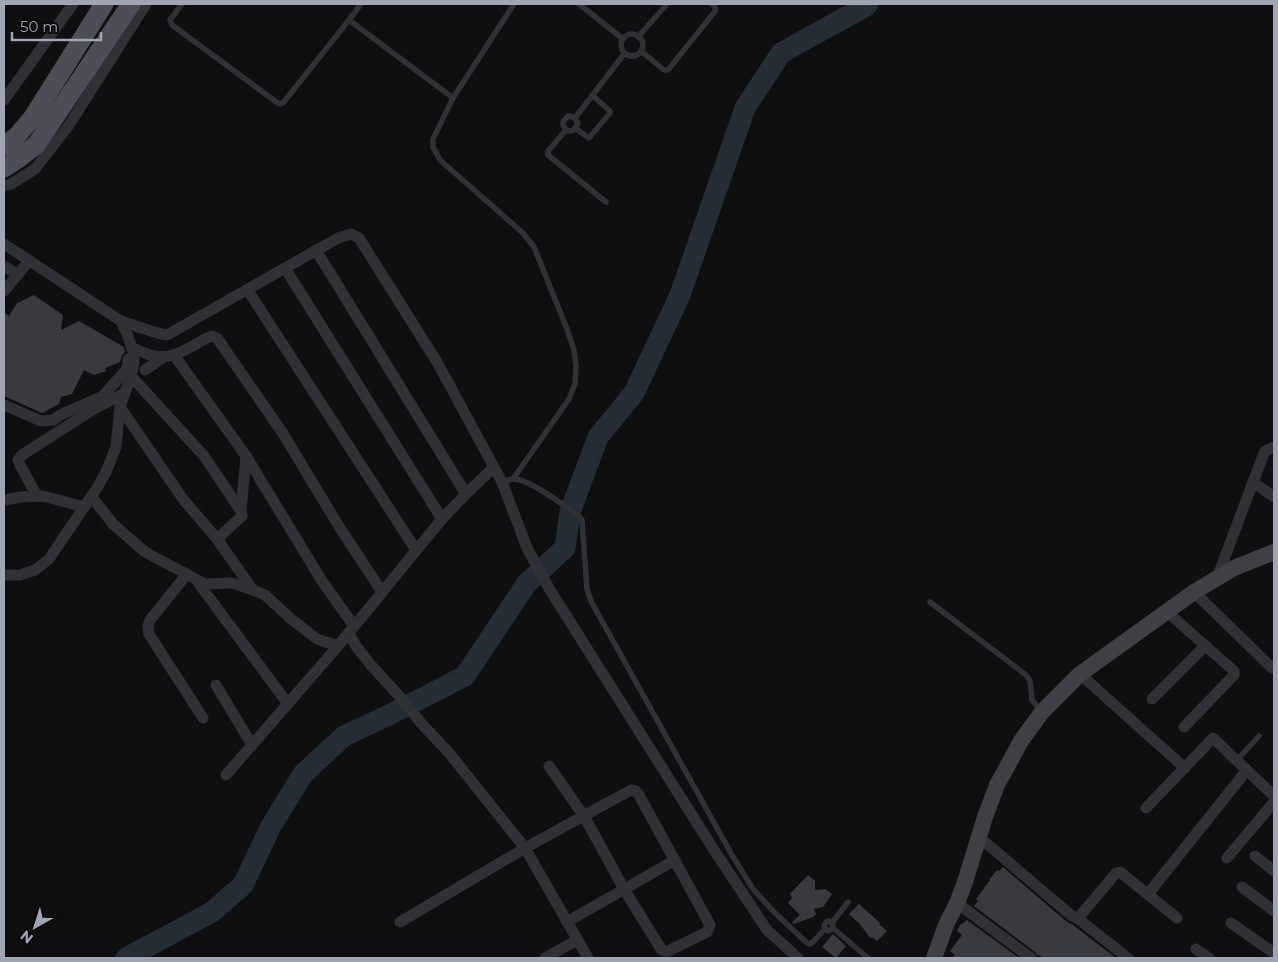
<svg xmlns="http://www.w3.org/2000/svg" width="1278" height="962" viewBox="0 0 1278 962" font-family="Montserrat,sans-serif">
<rect width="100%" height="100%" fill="#0f0f11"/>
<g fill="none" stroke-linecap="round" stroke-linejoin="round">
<!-- river -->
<path stroke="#252d34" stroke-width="21" d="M126 958 212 912 243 885 271 826 303 774 344 736 389 715 465 676 527 583 565 548 570 512 598 437 634 393 680 295 745 108 781 53 866 6 868 4"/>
</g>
<!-- building -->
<g fill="#383a3f">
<path d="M34 295 63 315 61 330 79 321 124 347 125 352 122 355 120 362 105 368 106 371 94 375 84 370 72 394 61 397 59 404 42 413 4 396V312L9 316 17 303Z"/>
<path d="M1003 867 1067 922 1073 925 1116 958H1043L1039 955 1038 956 1035 952 978 909 974 906 978 901 976 899 990 880H989L997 870 999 871Z"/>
<path d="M808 875 815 881V890L825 889 832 894 823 907 814 909 816 914 813 917 794 924 792 922 800 915 788 903 792 898 790 894Z"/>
<path d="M859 904 880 923 879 924 887 931 877 941 872 937 870 938 860 924 849 914Z"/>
<path d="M967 920 1019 958H952L955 955 950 951 962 935 957 931 960 925Z"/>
<path d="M833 934 846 946 836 958 822 947Z"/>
</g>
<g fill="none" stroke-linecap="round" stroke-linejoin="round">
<!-- lane -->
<g stroke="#303136" stroke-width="5.5">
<path d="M182 4 170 20 172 25 279 104 283 103 349 20 453 98"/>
<path d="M579 4 623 39"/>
<path d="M349 20 361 4"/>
<circle cx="632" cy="45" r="11"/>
<path d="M638 37 667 4"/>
<path d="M641 51 664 70H668L716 10 715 7 712 4"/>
<path d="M575 118 624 54"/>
<path d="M575 128 589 138 610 113V111L592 95"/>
<path d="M566 130 548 151V155L606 202"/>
<path d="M566 130 563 125V122L568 116 575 118"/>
<path d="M566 130C572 133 576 129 578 123L575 118"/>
<path d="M513 479 569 399 575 384 576 366 574 350 567 329 534 247 523 233 440 160 433 147V139L453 98 514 4"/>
<path d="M502 482C506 481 510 479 514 479 529 479 565 506 579 516L582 520 587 590 592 603 732 855 753 889 774 912 807 943 810 944 814 941 825 929 824 926 826 922 829 921 832 923"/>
<path d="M930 602 1026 675 1030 681 1032 700 1040 710"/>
<path d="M1237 760 1259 736"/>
<path d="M833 928 868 958"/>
<path d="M825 929 828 931 832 929 833 925 832 923 848 902"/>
</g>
<!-- street -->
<g stroke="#303136" stroke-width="11">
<path d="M4 100 73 4"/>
<path d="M4 186 11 184 35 169 69 125 146 4"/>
<path d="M4 244 121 321 157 333 167 335 338 238 351 234 359 238 437 362 502 482 527 548 550 590 714 850 767 930 798 958"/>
<path d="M316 250 466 494"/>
<path d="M4 266 18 275"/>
<path d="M285 268 442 519"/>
<path d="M247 289 416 550"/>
<path d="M4 291 29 261"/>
<path d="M121 321C126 332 133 345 134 358 135 373 124 392 120 407L183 499 217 539 253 590"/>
<path d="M131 347C138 350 144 353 150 355 171 362 190 347 207 338L212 336 217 338 282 432 340 528 382 592"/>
<path d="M174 355 246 456 322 581 354 626"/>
<path d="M145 370 161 359 162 357"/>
<path d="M131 376 204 456 241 511 242 516 217 539"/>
<path d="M4 405 41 421 54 420 60 415 103 396 127 369 128 359"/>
<path d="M1253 482 1274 497"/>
<path d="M37 496 20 465 18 460 22 455 89 412 124 393"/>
<path d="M91 496 113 524 145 552 205 584 232 583 253 590 265 595 290 618 317 639 338 646"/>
<path d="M4 500 21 497 43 496 84 507"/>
<path d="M241 511 246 456"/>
<path d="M187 574 150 620 148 626 149 634 203 718"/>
<path d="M4 575H20L35 570 49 559 97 488 106 472 116 447 120 407"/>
<path d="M1217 578 1261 461 1265 451 1274 447"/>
<path d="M197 581 288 704"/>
<path d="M1194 592 1270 666 1272 668 1274 667"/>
<path d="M1166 611 1234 671V675L1184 727"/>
<path d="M349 633 356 646 370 664 401 698 421 723 450 754 525 848 588 958"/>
<path d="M1080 674 1185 768"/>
<path d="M216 685 252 745"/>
<path d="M1152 699 1205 646"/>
<path d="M226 775 338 646 442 519 466 494 494 467"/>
<path d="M1146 808 1213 738 1274 796"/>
<path d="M979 837 1072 916 1077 918 1080 916 1116 873 1120 872 1177 918"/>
<path d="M1255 856 1274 871"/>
<path d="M1227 858 1274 802"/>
<path d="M1242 887 1274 911"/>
<path d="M1148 894 1247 770"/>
<path d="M957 903 1031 958"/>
<path d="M1077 918 1128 958"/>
<path d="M400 922 525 848 631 790 636 791 639 795 710 925 707 932 668 951H664L661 949 624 889 584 816 549 766"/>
<path d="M567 922 675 860"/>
<path d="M1231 923 1274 953"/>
<path d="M1196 949 1209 958"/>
<path d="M545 958 577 940"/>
</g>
<!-- secondary -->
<path stroke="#3e4046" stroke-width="16" d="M934 958 946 925 957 903 965 882 985 817 997 785 1021 741 1042 712 1080 674 1194 592 1234 568 1274 552"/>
<!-- primary -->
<g stroke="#4c4d55" stroke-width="19">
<path d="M4 146 17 136 33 117 104 4"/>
<path d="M4 168 18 159 36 145 131 4"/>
</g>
</g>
<!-- border -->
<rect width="1278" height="962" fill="none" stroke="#9fa5b3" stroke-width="10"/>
<!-- north arrow -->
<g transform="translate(35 927) rotate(219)" stroke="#0a0a0b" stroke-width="4" paint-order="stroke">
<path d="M0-4L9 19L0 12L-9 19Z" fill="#9fa5b3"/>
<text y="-8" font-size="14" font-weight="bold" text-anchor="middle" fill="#9fa5b3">N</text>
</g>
<!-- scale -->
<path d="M12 32v8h89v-8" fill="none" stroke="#9fa5b3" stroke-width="2.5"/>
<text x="20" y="32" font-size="15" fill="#9fa5b3" stroke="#0a0a0b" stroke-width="4" paint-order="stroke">50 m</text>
</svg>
